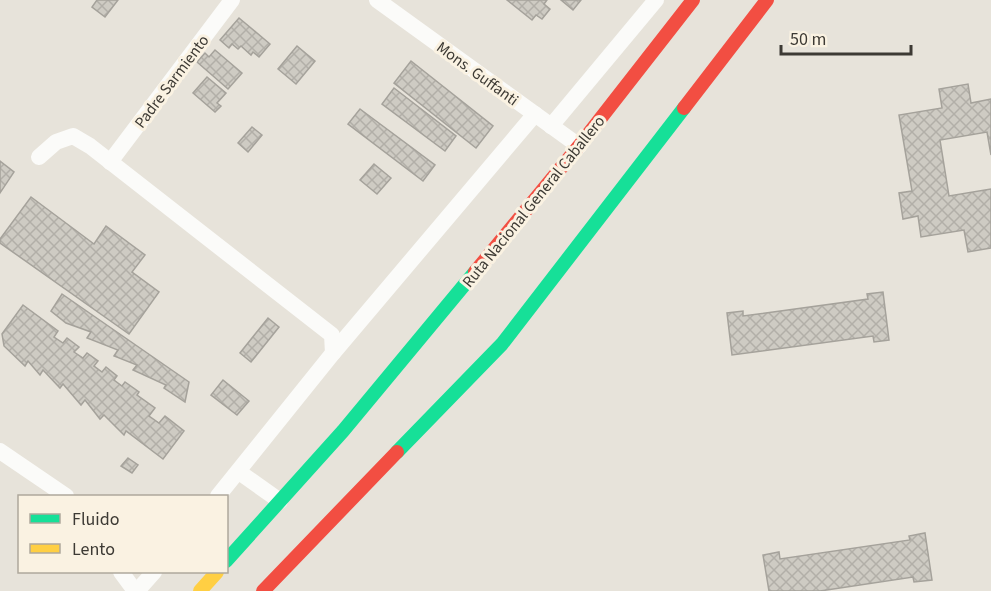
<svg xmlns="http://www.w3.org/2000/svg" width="991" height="591" viewBox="0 0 991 591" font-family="'Source Sans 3',sans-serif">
<defs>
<pattern id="building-cross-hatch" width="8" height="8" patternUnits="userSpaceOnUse" patternTransform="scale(1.5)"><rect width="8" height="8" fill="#cecbc3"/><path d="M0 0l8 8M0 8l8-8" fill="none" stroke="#b2afa8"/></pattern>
</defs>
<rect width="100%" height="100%" fill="#e7e3da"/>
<!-- building -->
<g fill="url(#building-cross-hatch)" stroke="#a5a29b" stroke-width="1.5">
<path d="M97 0H118L105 17 92 7Z"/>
<path d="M507 0H547L544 4 550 9 542 19 536 15 532 20Z"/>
<path d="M561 0H581L573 10Z"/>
<path d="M239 18 270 44 259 57 253 52 251 55 241 46 238 49 232 44 229 48 220 40Z"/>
<path d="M297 46 315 61 296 84 278 69Z"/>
<path d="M215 50 242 73 228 89 197 62 205 53 209 57Z"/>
<path d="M411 61 493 126 476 148 394 83Z"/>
<path d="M207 77 226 93 217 103 221 106 215 112 193 93Z"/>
<path d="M968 84 971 103 991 99V155L987 132 940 140 949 196 991 189V248L968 252 964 230 921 237 918 216 903 219 899 193 912 191 899 115 942 108 939 89Z"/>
<path d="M394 88 456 136 445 151 382 104Z"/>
<path d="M360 109 435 165 423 181 348 124Z"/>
<path d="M252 127 262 135 248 152 238 143Z"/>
<path d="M0 161 14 172 0 193Z"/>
<path d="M374 164 391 178 377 194 360 180Z"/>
<path d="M31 197 94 244 106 226 145 255 132 272 159 292 129 334 0 243V239Z"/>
<path d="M883 292 889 340 874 342 873 336 732 355 727 313 743 311V316L868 299 867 294Z"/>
<path d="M62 294 189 382 185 402 164 388 166 385 133 370 137 365 114 356 118 350 87 338 91 332 66 323 51 311Z"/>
<path d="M23 305 58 331 54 337 63 343 67 338 79 347 74 352 83 358 87 353 98 361 94 366 102 372 106 367 117 376 114 380 122 386 125 382 139 392 137 395 155 408 149 416 159 423 165 416 184 431 163 459 126 431 124 435 104 415 100 419 85 400 81 405 63 384 60 388 43 370 40 375 28 361 25 366 4 346 2 334Z"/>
<path d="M268 318 279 327 251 362 240 353Z"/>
<path d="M223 380 249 401 237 415 211 395Z"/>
<path d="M128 458 138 465 132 473 121 466Z"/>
<path d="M925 533 932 580 914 582 913 577 820 591H769L763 555 779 552 780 559 910 540 909 536Z"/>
</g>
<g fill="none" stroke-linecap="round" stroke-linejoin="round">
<!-- street -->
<g stroke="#fbfbf9" stroke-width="16">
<path d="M377 0 579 146"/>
<path d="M551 126 656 0"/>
<path d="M39 157 56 142 73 136 90 146 332 335 333 353"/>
<path d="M110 162 232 0"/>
<path d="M0 451 66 496"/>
<path d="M239 472 280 501"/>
<path d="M218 496 333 353 535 114"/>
<path d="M121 572 135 591"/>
<path d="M137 591 154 572"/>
</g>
<!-- fast -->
<g stroke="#16e098" stroke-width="14">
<path d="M397 452 502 344 684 108"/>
<path d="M226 561 343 431 475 272"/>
</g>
<!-- slow -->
<path stroke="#ffcf43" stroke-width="14" d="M200 591 217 572"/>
<!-- jam -->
<g stroke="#f24e42" stroke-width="14">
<path d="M684 108 767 0"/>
<path d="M475 272 579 146 693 0"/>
<path d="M263 591 397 452"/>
</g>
</g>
<g text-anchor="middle" stroke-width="6" stroke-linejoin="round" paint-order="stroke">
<!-- street labels -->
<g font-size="16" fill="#3d3a34" stroke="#faf2e2">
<text transform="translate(478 73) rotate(36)" y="6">Mons. Guffanti</text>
<text transform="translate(171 81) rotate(-53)" y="6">Padre Sarmiento</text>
<text transform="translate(533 201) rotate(-51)" y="6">Ruta Nacional General Caballero</text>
</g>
</g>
<!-- legend -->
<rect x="18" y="495" width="210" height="78" fill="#faf2e2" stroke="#aea89c" stroke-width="1.5"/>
<rect x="30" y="514" width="30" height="9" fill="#16e098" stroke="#aea89c" stroke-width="1.5"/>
<text x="72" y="525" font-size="18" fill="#3d3a34">Fluido</text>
<rect x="30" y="544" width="30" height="9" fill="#ffcf43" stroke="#aea89c" stroke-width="1.5"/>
<text x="72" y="555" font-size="18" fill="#3d3a34">Lento</text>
<!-- scale -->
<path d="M781 45v9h130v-9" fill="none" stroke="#3d3a34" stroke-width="3"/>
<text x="790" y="45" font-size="18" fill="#3d3a34" stroke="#faf2e2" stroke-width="4.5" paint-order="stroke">50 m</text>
</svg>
